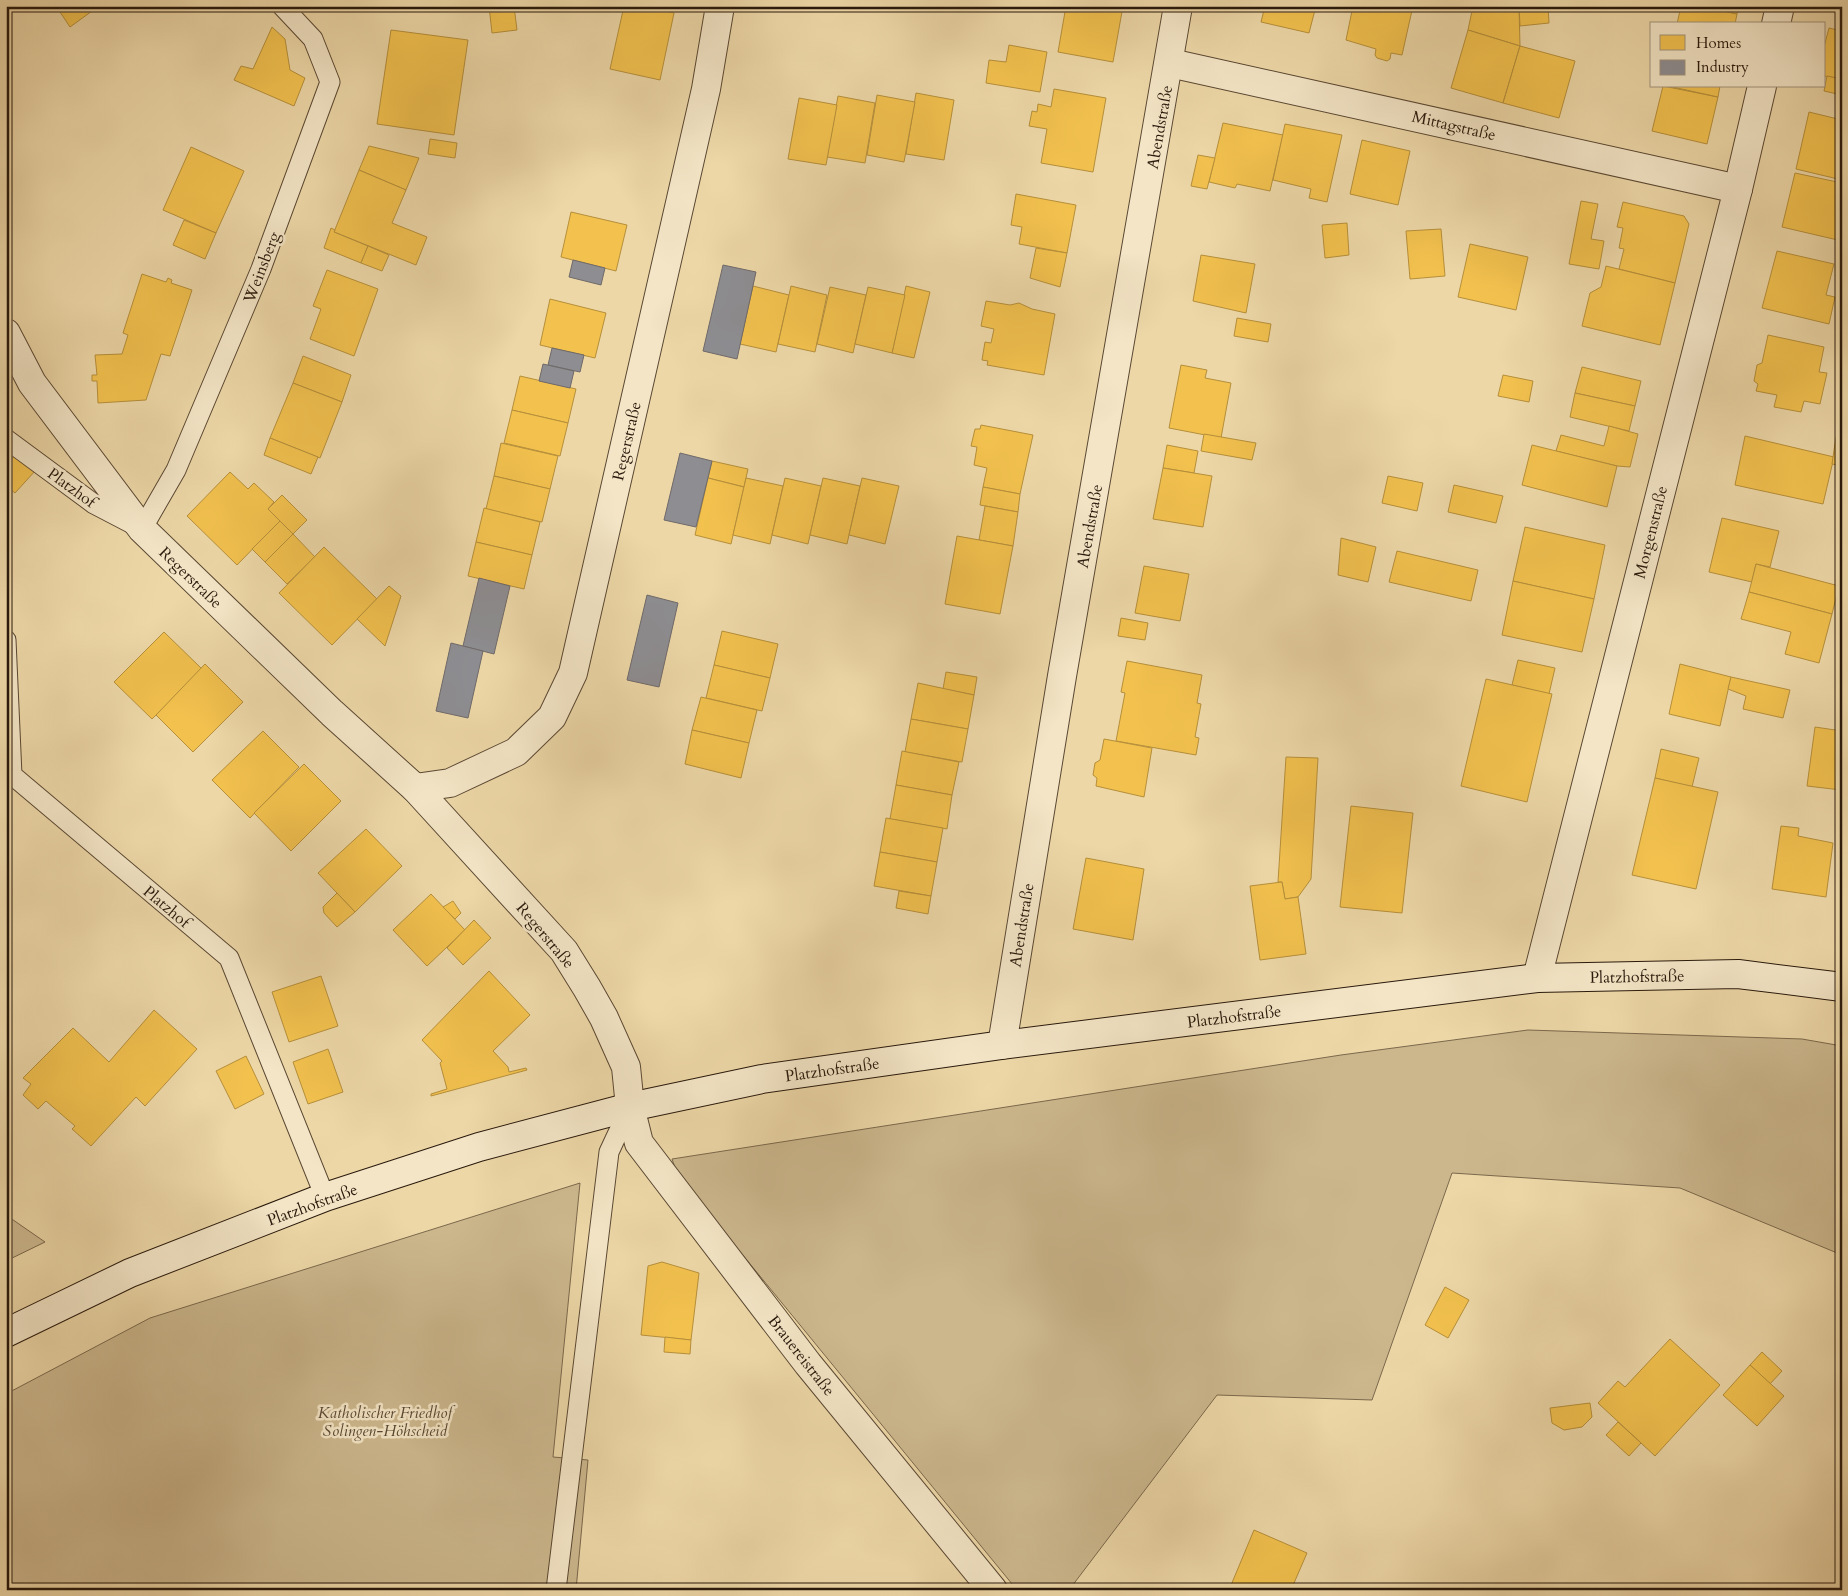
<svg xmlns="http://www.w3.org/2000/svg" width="1848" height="1596" viewBox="0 0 1848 1596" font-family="Cardo,serif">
<rect width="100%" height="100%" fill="#edd7a7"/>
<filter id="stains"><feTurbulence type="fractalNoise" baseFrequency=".004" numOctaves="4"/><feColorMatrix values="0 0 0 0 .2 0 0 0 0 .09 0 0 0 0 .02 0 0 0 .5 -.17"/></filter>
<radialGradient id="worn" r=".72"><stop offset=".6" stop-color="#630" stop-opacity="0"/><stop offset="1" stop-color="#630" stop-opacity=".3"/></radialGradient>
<!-- green -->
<g fill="#ccb78d" stroke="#7a684c">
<path d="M1528 1030 1802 1039 1842 1046V1255L1680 1188 1452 1173 1372 1400 1217 1395 1069 1590H1017L678 1176 672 1159 1341 1055Z"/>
<path d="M580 1183 553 1457 588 1460 576 1590H6V1394L150 1318Z"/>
<path d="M6 1215 45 1242 6 1261Z"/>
</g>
<!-- homes -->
<g fill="#f2c14e" stroke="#b68f3a">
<path d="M56 6H99L70 27Z"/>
<path d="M489 6H514L517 30 492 33Z"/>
<path d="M624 6H645L674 13 660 80 610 69Z"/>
<path d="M645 6H672L671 12Z"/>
<path d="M1066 6H1123L1113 62 1058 52Z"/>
<path d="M1241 6H1265L1264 12Z"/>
<path d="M1265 6H1316L1309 33 1261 22Z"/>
<path d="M1353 6H1413L1402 55 1391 53 1390 59 1387 61 1377 58 1375 55 1376 49 1346 40Z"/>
<path d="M1473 6H1519L1520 46 1468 30Z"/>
<path d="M1519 6H1548L1549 23 1520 26Z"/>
<path d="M1681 6H1701L1737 14 1735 24H1677Z"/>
<path d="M1701 6H1739L1737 14Z"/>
<path d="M272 27 285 39 290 70 305 78 294 106 234 80 241 66 253 69Z"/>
<path d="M1829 28 1842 31V79L1824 76V47Z"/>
<path d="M391 30 468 40 454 135 377 124Z"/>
<path d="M1468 30 1520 46 1503 103 1451 88Z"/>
<path d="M1009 45 1047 52 1040 92 986 83 989 60 1006 62Z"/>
<path d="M1520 46 1575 61 1559 118 1503 103Z"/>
<path d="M1827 76 1842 79V95L1824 91Z"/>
<path d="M1663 86 1718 97 1707 144 1652 131Z"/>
<path d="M1668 86H1720L1718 97Z"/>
<path d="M1054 89 1106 98 1093 172 1041 163 1047 129 1029 126 1032 111 1037 112 1038 104 1051 107Z"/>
<path d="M916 93 954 100 944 160 906 154Z"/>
<path d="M877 95 915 102 904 162 867 155Z"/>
<path d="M838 96 875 103 865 163 827 157Z"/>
<path d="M799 98 837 105 826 165 788 159Z"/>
<path d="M1809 112 1842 120V180L1796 169Z"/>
<path d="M1223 123 1283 135 1270 191 1237 184 1235 188 1209 182Z"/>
<path d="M1285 124 1342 135 1327 202 1309 198 1311 189 1273 180Z"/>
<path d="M430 139 457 143 455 158 428 154Z"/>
<path d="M1362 140 1410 151 1398 205 1350 194Z"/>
<path d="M369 146 419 158 406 190 359 170Z"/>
<path d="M191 147 244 171 216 233 163 210Z"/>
<path d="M1198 155 1215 158 1207 189 1191 186Z"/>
<path d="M359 170 406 190 392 223 427 237 416 265 334 232Z"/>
<path d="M1795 173 1842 183V241L1782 227Z"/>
<path d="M1016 194 1076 205 1067 253 1019 244 1022 227 1011 225Z"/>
<path d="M1581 201 1598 204 1591 239 1604 241 1599 269 1569 264Z"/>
<path d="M1623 202 1684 216 1689 224 1675 283 1619 269 1624 249 1619 248 1623 228 1617 227Z"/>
<path d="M571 212 627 225 616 271 561 257Z"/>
<path d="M184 220 216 233 205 259 173 245Z"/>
<path d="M1347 223 1349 255 1325 258 1322 225Z"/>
<path d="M331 228 335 230 334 232 368 246 361 263 324 248Z"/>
<path d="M1441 229 1445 276 1410 279 1406 231Z"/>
<path d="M1470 244 1528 257 1516 310 1458 297Z"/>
<path d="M368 246 389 255 382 271 361 263Z"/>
<path d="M1036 248 1067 253 1060 287 1030 278Z"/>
<path d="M1777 251 1834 264 1826 295 1835 297 1829 324 1762 308Z"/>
<path d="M1201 255 1255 264 1246 313 1193 301Z"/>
<path d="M1606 266 1675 283 1660 345 1582 326 1590 293 1601 287Z"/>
<path d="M327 270 378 289 354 356 310 339 321 309 313 306Z"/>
<path d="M142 274 166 282 168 278 172 280 171 283 192 290 170 356 161 354 146 400 98 403 97 381H92V375H97L95 355 122 354 128 335 123 333Z"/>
<path d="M753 286 789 295 776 352 740 344Z"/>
<path d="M791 286 827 295 815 352 778 344Z"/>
<path d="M906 286 930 292 914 358 892 353Z"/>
<path d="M830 287 866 295 853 353 817 344Z"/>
<path d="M868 287 905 295 892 353 855 344Z"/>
<path d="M550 299 606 313 595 358 540 345Z"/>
<path d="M986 301 1010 305 1019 303 1032 309 1055 314 1044 375 987 365 988 361 982 360 985 342 991 343 994 329 981 326Z"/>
<path d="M1237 318 1271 324 1268 342 1234 336Z"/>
<path d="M1768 335 1824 347 1819 372 1827 373 1820 404 1804 401 1801 412 1774 407 1777 395 1756 391 1758 384 1754 381 1757 365 1762 363Z"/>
<path d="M303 356 351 375 342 402 293 383Z"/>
<path d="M1181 365 1207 370 1205 378 1231 383 1221 438 1169 428Z"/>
<path d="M1582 367 1641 381 1635 406 1575 393Z"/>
<path d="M1503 375 1533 381 1529 402 1498 396Z"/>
<path d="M520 376 576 389 568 423 512 410Z"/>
<path d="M293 383 342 402 320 458 270 438Z"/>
<path d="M1575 393 1635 406 1629 431 1570 417Z"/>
<path d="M512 410 568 423 560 456 504 443Z"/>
<path d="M981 425 1033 435 1020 494 983 487 987 468 974 465 977 447 971 446 975 429H980Z"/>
<path d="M1609 426 1638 434 1630 467 1617 466 1556 451 1561 435 1604 446Z"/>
<path d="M1204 434 1256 443 1252 460 1201 451Z"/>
<path d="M1745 436 1834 457 1823 504 1735 485Z"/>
<path d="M1836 437 1842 438V466L1832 464Z"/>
<path d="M270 438 318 457 311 474 264 455Z"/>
<path d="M501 443 558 456 550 489 494 476Z"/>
<path d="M1167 445 1198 451 1194 473 1163 468Z"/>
<path d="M1532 445 1617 466 1607 507 1522 485Z"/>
<path d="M16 454 35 471 15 493 6 486V465Z"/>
<path d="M712 461 748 469 744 487 708 478Z"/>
<path d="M1163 468 1212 476 1203 527 1153 519Z"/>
<path d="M230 472 248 489 254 483 274 502 268 509 280 521 237 565 187 516Z"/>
<path d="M494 476 550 489 542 522 486 509Z"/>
<path d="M1388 476 1423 483 1417 511 1382 503Z"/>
<path d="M708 478 744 487 731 544 695 535Z"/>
<path d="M746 478 783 486 770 544 733 535Z"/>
<path d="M785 478 821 486 808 544 772 535Z"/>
<path d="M823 478 860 486 847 544 810 535Z"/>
<path d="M862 478 899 486 885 544 849 535Z"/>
<path d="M1454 485 1503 496 1496 523 1448 512Z"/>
<path d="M983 487 1020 494 1018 512 980 505Z"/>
<path d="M282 495 307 520 293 534 268 509Z"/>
<path d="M985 506 1018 512 1013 546 979 540Z"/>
<path d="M484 508 540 522 532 555 476 542Z"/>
<path d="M1722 518 1779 531 1770 567 1756 564 1752 582 1709 572Z"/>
<path d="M280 521 293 534 265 562 252 549Z"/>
<path d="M1525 527 1605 545 1594 599 1513 581Z"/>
<path d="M293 534 315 557 287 584 265 562Z"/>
<path d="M957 536 1013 546 1000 614 945 604Z"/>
<path d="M1341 538 1376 547 1368 582 1338 575Z"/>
<path d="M476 542 532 555 524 589 468 576Z"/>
<path d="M324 547 377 599 332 645 279 593Z"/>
<path d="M1397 551 1478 570 1471 601 1389 582Z"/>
<path d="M1756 564 1839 586 1832 614 1749 592Z"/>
<path d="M1144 566 1189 574 1180 621 1135 613Z"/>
<path d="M1513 581 1594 599 1582 652 1502 635Z"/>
<path d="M389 586 401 596 385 646 357 619Z"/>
<path d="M1749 592 1832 614 1819 663 1785 654 1791 632 1741 619Z"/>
<path d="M1121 618 1148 623 1145 640 1118 636Z"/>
<path d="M722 631 778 644 770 678 714 665Z"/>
<path d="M164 632 202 669 152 719 114 682Z"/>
<path d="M1518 660 1555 668 1549 694 1512 685Z"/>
<path d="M1127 661 1202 675 1197 703 1201 704 1195 737 1199 738 1196 755 1116 741 1125 693 1121 692Z"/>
<path d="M205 664 243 702 193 752 156 715Z"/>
<path d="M1680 664 1731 677 1720 726 1669 714Z"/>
<path d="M714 665 770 678 762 711 706 698Z"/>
<path d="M946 672 977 677 974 695 943 689Z"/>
<path d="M1731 677 1790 690 1783 718 1743 709 1746 696 1728 689Z"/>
<path d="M1486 679 1552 694 1527 802 1461 786Z"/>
<path d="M918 683 974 695 968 729 911 719Z"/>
<path d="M701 697 757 710 749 743 692 730Z"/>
<path d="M911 719 968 729 962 762 905 752Z"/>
<path d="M1815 727 1842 731 1841 790 1807 786Z"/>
<path d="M692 730 749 743 741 778 685 764Z"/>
<path d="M263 731 299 767 250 818 212 780Z"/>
<path d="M1104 739 1152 748 1144 797 1096 786 1097 778 1093 775 1095 763 1100 760Z"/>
<path d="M1661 749 1699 758 1692 787 1655 778Z"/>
<path d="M902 751 959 762 952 795 896 785Z"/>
<path d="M1286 757 1318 758 1311 879 1298 897 1285 899 1282 882H1278Z"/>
<path d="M304 764 341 801 291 851 254 813Z"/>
<path d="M1655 778 1718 792 1696 889 1632 875Z"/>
<path d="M896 785 952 795 947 829 890 819Z"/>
<path d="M1351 806 1413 813 1402 913 1340 907Z"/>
<path d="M886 818 943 828 937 862 880 852Z"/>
<path d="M1781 826 1799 828 1798 836 1833 843 1826 897 1772 889Z"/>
<path d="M366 829 402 866 355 912 318 873Z"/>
<path d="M880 852 937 862 931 896 874 886Z"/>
<path d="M1086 858 1144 869 1133 940 1073 929Z"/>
<path d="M1282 882 1285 899 1298 897 1306 954 1260 960 1250 886Z"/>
<path d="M899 891 931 896 928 914 896 908Z"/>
<path d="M337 893 355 912 337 927 324 913 323 907Z"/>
<path d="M431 894 465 930 427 966 393 930Z"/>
<path d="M453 901 461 913 455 919 443 907Z"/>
<path d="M474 920 491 938 463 965 447 948Z"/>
<path d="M489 971 530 1015 493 1051 508 1067 509 1072 526 1068 527 1070 431 1096V1094L447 1089 440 1063 442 1061 422 1040Z"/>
<path d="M321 976 338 1026 289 1042 272 992Z"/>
<path d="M154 1010 197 1049 145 1106 136 1097 91 1146 72 1129 75 1126 46 1101 38 1109 23 1095 31 1084 23 1078 73 1028 109 1062Z"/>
<path d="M328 1049 343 1092 308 1104 293 1062Z"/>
<path d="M246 1056 264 1094 235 1109 216 1071Z"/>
<path d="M662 1262 699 1273 691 1340 641 1335 648 1266Z"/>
<path d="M1445 1287 1469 1300 1448 1338 1425 1325Z"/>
<path d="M665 1337 691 1340 690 1354 664 1352Z"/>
<path d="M1670 1339 1720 1385 1655 1456 1598 1403 1618 1381 1625 1387Z"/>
<path d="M1762 1352 1782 1371 1770 1384 1750 1365Z"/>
<path d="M1750 1365 1784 1396 1757 1426 1723 1395Z"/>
<path d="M1590 1403 1592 1417 1582 1427 1564 1430 1552 1423 1550 1408Z"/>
<path d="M1618 1422 1641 1443 1629 1456 1606 1435Z"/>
<path d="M1254 1530 1307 1553 1291 1590H1229Z"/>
</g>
<!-- industry -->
<g fill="#8d8d92" stroke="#6f6a6a">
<path d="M573 260 605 268 601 285 569 277Z"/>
<path d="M723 265 756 272 737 359 703 351Z"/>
<path d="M552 348 584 355 580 372 548 365Z"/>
<path d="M543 364 574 371 570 388 539 381Z"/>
<path d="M680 453 712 461 696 527 664 520Z"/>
<path d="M479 578 510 586 494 654 463 646Z"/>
<path d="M647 595 678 603 659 687 627 680Z"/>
<path d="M451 643 483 651 468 718 436 711Z"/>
</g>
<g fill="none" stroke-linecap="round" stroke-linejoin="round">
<!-- service casing -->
<g stroke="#5a4833" stroke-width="21">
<g id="service">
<path d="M6 439 94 504 142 529 176 470 261 269 330 82 313 39 282 6"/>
<path d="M6 640 12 775 229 958 325 1197"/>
<path d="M556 1590 609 1152 630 1107"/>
</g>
</g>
<!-- minor casing -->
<g stroke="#5a4833" stroke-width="30">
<g id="minor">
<path d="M1776 24 1780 6"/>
<path d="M1170 63 1738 189"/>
<path d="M6 333 32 383 142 529 332 713 415 788 450 783 516 752 552 717 573 673 706 89 720 6"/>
<path d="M415 788 564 951 587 988 604 1018 626 1067 630 1107 639 1143 808 1364 993 1590"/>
<path d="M1537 978 1738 189 1762 86"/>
<path d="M1002 1045 1062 676 1178 6"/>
</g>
</g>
<!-- secondary casing -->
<g stroke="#29190c" stroke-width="30">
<path id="secondary" d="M6 1333 130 1273 325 1197 479 1147 630 1107 762 1079 1002 1045 1537 978 1738 974 1842 987"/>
</g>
<!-- service -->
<use href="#service" stroke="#f3e5c6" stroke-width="19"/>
<!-- minor -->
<use href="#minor" stroke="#f3e5c6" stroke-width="28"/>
<!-- secondary -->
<use href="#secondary" stroke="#f3e5c6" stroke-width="28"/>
</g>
<g text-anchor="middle" stroke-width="5" stroke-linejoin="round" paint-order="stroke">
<!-- street labels -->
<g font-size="16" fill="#29190c" stroke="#f3e5c6">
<text transform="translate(1454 125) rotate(13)" y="6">Mittagstraße</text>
<text transform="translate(1159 127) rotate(-80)" y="6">Abendstraße</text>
<text transform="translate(261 267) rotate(-69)" y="6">Weinsberg</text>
<text transform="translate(626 441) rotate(-77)" y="6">Regerstraße</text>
<text transform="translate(72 487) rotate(36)" y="6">Platzhof</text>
<text transform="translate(1089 526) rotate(-80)" y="6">Abendstraße</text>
<text transform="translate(1650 532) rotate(-76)" y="6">Morgenstraße</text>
<text transform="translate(191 577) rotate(44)" y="6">Regerstraße</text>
<text transform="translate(167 906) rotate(40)" y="6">Platzhof</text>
<text transform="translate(1021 925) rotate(-81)" y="6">Abendstraße</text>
<text transform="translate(546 935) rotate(50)" y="6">Regerstraße</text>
<text transform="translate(1637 976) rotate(-1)" y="6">Platzhofstraße</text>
<text transform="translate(1234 1016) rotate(-7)" y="6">Platzhofstraße</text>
<text transform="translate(832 1069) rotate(-8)" y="6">Platzhofstraße</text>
<text transform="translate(312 1204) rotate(-20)" y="6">Platzhofstraße</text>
<text transform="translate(802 1355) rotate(52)" y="6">Brauereistraße</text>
</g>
<!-- park labels -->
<g font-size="16" font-style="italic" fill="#5a4833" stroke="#f3e5c6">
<text x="385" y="1418">Katholischer Friedhof<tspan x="385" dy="18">Solingen-Höhscheid</tspan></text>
</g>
</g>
<!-- margin -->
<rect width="1848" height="1596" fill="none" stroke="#edd7a7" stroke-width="25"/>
<rect x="8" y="8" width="1833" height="1581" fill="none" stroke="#29190c" stroke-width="2.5"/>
<rect x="12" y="12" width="1823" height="1571" fill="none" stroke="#29190c"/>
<!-- legend -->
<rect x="1650" y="22" width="175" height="65" fill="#f3e5c6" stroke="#a2937c"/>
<rect x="1660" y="35" width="25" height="15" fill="#f2c14e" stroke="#a2937c"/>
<text x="1696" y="48" font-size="15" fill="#29190c">Homes</text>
<rect x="1660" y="60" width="25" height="15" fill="#8d8d92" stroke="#a2937c"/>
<text x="1696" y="72" font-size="15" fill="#29190c">Industry</text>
<rect width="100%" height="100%" filter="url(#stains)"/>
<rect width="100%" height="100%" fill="url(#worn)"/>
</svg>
